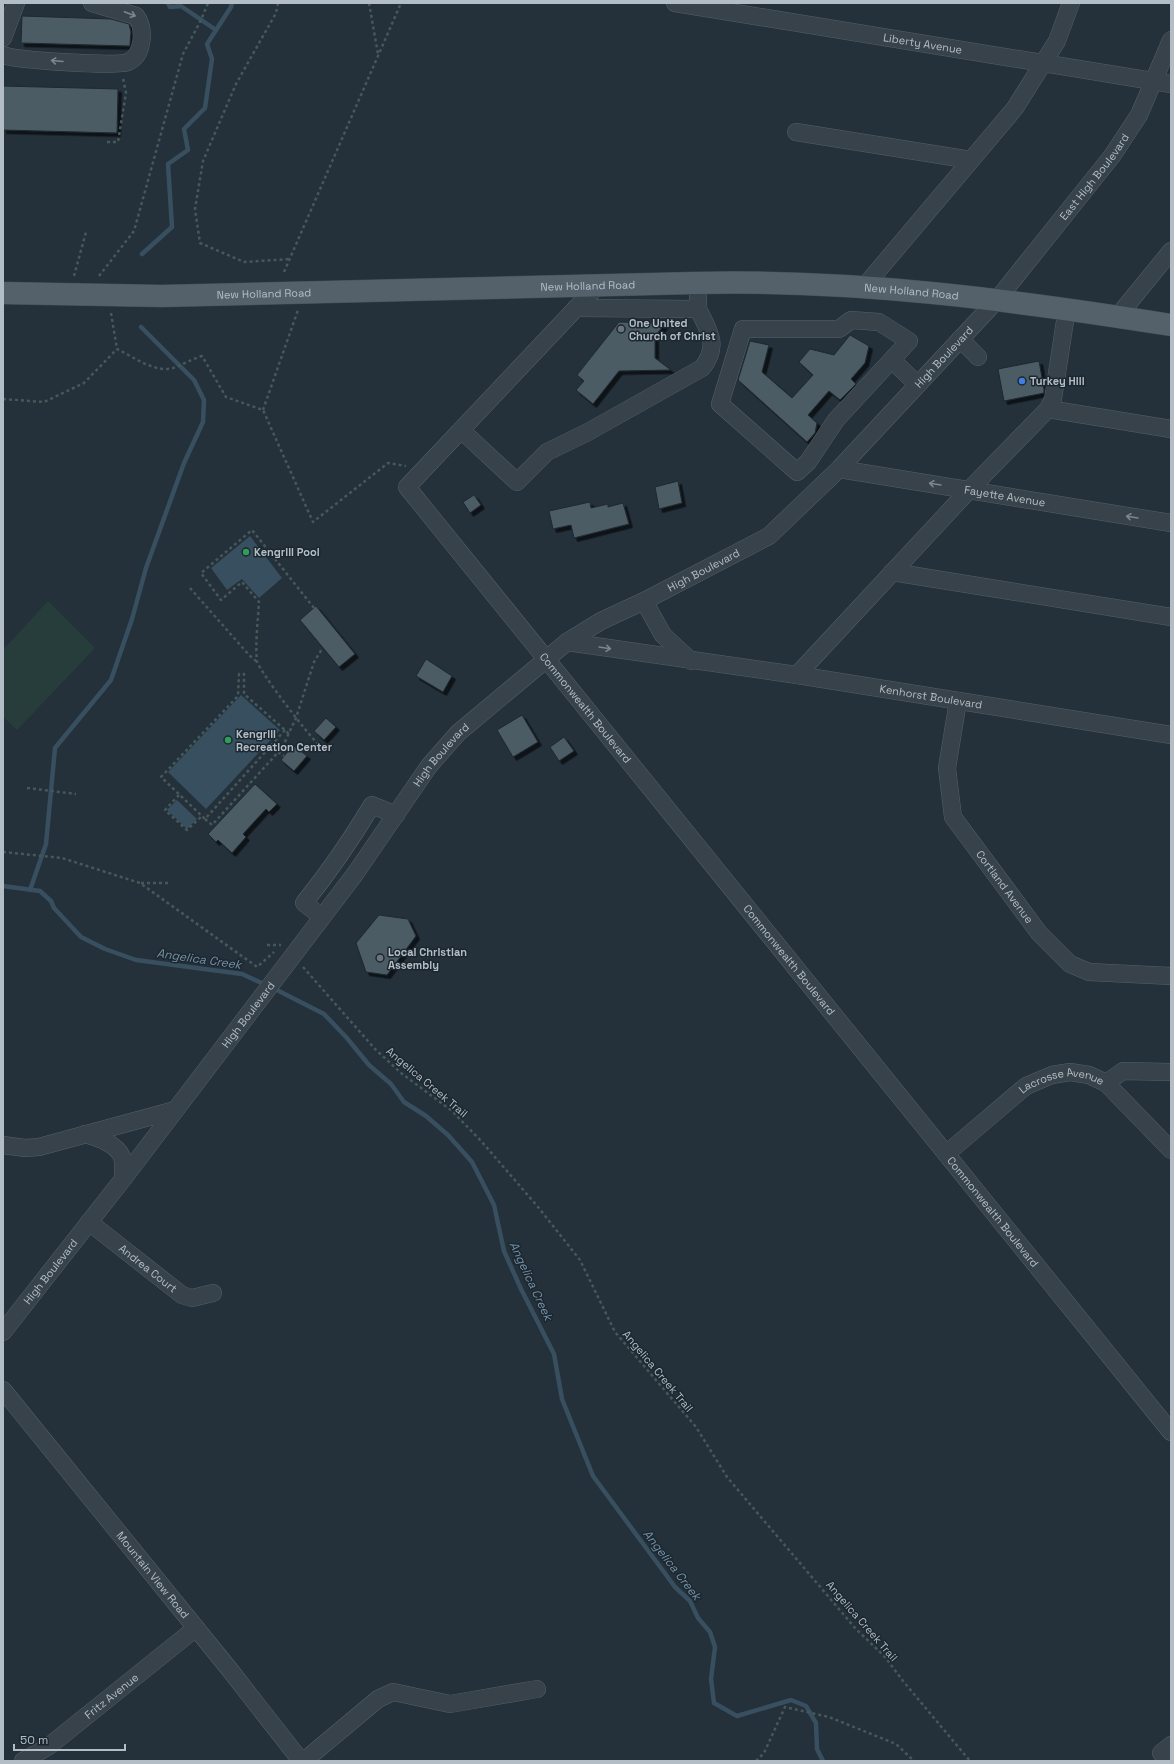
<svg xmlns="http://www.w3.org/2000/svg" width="1174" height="1764" viewBox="0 0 1174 1764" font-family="'Space Grotesk',sans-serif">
<defs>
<filter id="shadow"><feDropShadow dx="3.5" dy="3.5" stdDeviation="0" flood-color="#0009"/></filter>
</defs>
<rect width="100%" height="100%" fill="#24303a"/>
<!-- green -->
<path fill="#273d3c" d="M48 601 95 648 17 730 3 717V650Z"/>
<!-- water -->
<g fill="#384f60">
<path d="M250 536 282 578 259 598 242 579 227 590 211 568Z"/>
<path d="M241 695 280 730 206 809 168 772Z"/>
<path d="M177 800 197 819 187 829 167 810Z"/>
</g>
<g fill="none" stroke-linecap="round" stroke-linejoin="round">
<!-- stream -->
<g stroke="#384f60" stroke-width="4.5">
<path d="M168 3 170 7 181 6 216 30"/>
<path d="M142 254 172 227 168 164 188 150 184 129 205 108 212 59 207 44 231 7 232 3"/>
<path d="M3 886 40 891 51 901 54 908 81 937 105 949 136 960 242 974 266 985"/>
<path d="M30 890 46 844 55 748 111 680 132 619 146 568 184 463 203 422 204 400 194 380 141 327"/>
<path d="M273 988 324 1014 346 1037 369 1065 391 1084 404 1102 426 1116 448 1135 472 1162 494 1205 504 1251 521 1289 554 1354 562 1399 593 1476 675 1587 690 1601 698 1618 710 1632 715 1647 711 1679 714 1703 737 1716 791 1700 806 1706 816 1723 817 1749 823 1761"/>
</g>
</g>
<!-- building -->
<g fill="#4c5b65" stroke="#1e2931" filter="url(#shadow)">
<path d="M22 16 111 19 129 24 131 32 130 44V46L21 43Z"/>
<path d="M3 86 118 89 117 133 3 130Z"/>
<path d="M619 322 666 323 655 336V358L671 370 619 371 593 404 576 390 584 381 577 375Z"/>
<path d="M850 335 869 346 865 363 851 379 856 384 840 400 829 391 808 415 817 423 815 433 807 442 738 380 750 341 769 345 762 372 792 398 813 375 799 362 810 349 834 355Z"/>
<path d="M1039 361 1044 389V393L1004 401 998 369Z"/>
<path d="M678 481 682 503 659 509 655 487Z"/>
<path d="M474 495 481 505 470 513 463 502Z"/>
<path d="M590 502 591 508 608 504V507L623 503 629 524 574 538 571 525 553 529 549 511Z"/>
<path d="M316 606 355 654 339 667 300 620Z"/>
<path d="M426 659 452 676 443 692 416 676Z"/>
<path d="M522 715 538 742 513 757 497 730Z"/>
<path d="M326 718 336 727 324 740 314 731Z"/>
<path d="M564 737 574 751 559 761 550 747Z"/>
<path d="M293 745 307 756 294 771 281 760Z"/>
<path d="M255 784 277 804 269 812 266 809 243 834 246 837 232 853 218 840 216 842 208 834Z"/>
<path d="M379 915 408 919 416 936 387 975 366 972 356 943Z"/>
</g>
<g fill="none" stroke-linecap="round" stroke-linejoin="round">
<!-- minor casing -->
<g stroke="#556068" stroke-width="18">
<g id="minor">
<path id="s1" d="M675 3 1171 84"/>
<path d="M3 38 16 3"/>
<path d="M3 55C15 60 118 67 128 62 144 55 145 28 136 16L92 3"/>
<path d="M796 132 971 160"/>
<path id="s2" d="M598 285 407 487 1171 1432"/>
<path d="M864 287 1015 108 1057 41 1071 3"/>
<path d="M576 308 698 309V282"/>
<path d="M1118 316 1171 251"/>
<path d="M851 320 879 322 909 341 836 420 808 462 797 472 720 404 743 329H839Z"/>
<path d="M960 339 978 357"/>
<path d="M892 360 918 385"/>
<path d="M1048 409 1053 399 1067 308"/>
<path d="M461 430 517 482 547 452 588 432 702 368C720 346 709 331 698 309"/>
<path id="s3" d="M839 469 1171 523"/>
<path d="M892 572 1171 617"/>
<path d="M644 601 663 635 691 661"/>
<path id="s4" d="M567 642 797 675 1171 735"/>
<path d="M797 675 969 490 1048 409 1171 429"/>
<path id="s5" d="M958 701 947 768 953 817 1039 933 1070 964 1089 972 1171 976"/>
<path d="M322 917 304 903C329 872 351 840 372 805L396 815"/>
<path d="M1106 1083 1123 1071 1171 1072"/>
<path d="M85 1134C98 1138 116 1143 122 1157 124 1163 123 1173 123 1179"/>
<path d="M3 1145 25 1148 39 1147 175 1110"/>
<path id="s6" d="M946 1154 1026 1086 1052 1075 1070 1072 1089 1075 1106 1083 1171 1150"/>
<path id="s7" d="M89 1222 182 1295 192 1298 213 1293"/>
<path id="s8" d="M3 1332 123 1179 355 874 429 766 458 733 567 642 601 621 644 601 769 536 839 469 996 301 1112 156 1139 115 1171 40"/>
<path id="s9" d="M3 1390 230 1670 301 1761"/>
<path id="s10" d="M23 1761 49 1746 196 1628"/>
<path d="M304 1761 378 1699 393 1692 450 1704 537 1689"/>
<path d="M1168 1761 1161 1753 1171 1745"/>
</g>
</g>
<!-- major casing -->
<g stroke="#404b53" stroke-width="23">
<g id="major">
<path id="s11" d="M3 293 162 296 694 283C854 279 1014 300 1171 325"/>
</g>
</g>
<!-- path -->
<g stroke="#455959" stroke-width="2.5" stroke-dasharray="3 3" stroke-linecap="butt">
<path d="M278 3 276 13 236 84 203 161 195 209 200 243 244 262 290 259"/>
<path d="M369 3 378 54"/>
<path d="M107 142H118L126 93 123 78"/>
<path d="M284 272 401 3"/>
<path d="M74 276 86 232"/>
<path d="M99 276 134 231 183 54 201 20 208 3"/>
<path d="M111 313 117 349C134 357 157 375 176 367 184 364 192 359 202 356L226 397 263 410 313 522 388 463 406 466"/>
<path d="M3 399 44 402 84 383 117 349"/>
<path d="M263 410 298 310"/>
<path d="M190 588 249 655 257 662"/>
<path d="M314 608 252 530 201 573 221 600 242 582 259 602C258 619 255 645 257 661 259 671 309 736 319 745"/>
<path d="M285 730 205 819 161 777 238 696 239 674H244V694L285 730 289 734"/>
<path d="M278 752 284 756"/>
<path d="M27 788 76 794"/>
<path d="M179 795 165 810 187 830 202 816"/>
<path d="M205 819 212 825 282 748 296 718 314 662 322 649"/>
<path d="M3 852 62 858 140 883 257 967 274 952"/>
<path d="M141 883H171"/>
<path d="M267 945H281"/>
<path d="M303 967 375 1049 401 1073 452 1111 482 1142 538 1207 580 1260 615 1332 696 1427 727 1477 855 1628 885 1657 903 1681 970 1761"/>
<path d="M756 1761 764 1753 785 1707 829 1717 896 1744 914 1761"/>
</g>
<!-- minor -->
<use href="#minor" stroke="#37424a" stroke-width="17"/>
<!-- major -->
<use href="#major" stroke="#55616a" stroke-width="22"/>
</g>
<!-- one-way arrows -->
<defs><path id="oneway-shaft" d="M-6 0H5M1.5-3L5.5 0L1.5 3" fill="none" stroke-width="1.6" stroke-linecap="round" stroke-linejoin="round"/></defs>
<g stroke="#7b868e">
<use href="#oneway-shaft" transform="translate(130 14) rotate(21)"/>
<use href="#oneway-shaft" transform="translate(57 61) rotate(-175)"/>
<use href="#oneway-shaft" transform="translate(935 484) rotate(-171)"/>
<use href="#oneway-shaft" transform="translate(1132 517) rotate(-171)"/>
<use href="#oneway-shaft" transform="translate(605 648) rotate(9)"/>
</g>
<!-- markers -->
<g fill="#6b7280" stroke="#1d272f" stroke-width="1.5">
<circle cx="621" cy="329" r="4"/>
<circle cx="380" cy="958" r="4"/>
</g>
<circle fill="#3f7fe0" stroke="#1d272f" stroke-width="1.5" cx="1022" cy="381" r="4"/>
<g fill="#2e9e5b" stroke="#1d272f" stroke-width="1.5">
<circle cx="246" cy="552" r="4"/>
<circle cx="228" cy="740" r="4"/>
</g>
<g text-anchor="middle" stroke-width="3" stroke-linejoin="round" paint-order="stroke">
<!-- street labels -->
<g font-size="11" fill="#b3bdc6" stroke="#1d272f">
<text dy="4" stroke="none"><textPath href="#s1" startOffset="251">Liberty Avenue</textPath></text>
<text dy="4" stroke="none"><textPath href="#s8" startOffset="1608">East High Boulevard</textPath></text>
<text dy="4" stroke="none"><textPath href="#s11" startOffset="585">New Holland Road</textPath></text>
<text dy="4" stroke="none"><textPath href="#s11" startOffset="909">New Holland Road</textPath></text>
<text dy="4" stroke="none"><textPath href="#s11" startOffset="261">New Holland Road</textPath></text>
<text dy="4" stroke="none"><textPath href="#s8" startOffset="1373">High Boulevard</textPath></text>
<text dy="4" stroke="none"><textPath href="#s3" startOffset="168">Fayette Avenue</textPath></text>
<text dy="4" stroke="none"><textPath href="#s8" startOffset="1049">High Boulevard</textPath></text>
<text dy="4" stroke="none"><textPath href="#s4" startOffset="368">Kenhorst Boulevard</textPath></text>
<text dy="4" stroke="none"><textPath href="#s2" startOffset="562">Commonwealth Boulevard</textPath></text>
<text dy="4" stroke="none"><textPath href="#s8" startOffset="725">High Boulevard</textPath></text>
<text dy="4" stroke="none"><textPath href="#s5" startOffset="204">Cortland Avenue</textPath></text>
<text dy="4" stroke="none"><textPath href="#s2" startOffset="886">Commonwealth Boulevard</textPath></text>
<text dy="4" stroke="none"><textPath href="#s8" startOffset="401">High Boulevard</textPath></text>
<text transform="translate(427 1082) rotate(40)" y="4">Angelica Creek Trail</text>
<text dy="4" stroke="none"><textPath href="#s6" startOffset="142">Lacrosse Avenue</textPath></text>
<text dy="4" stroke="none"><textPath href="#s2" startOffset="1210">Commonwealth Boulevard</textPath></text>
<text dy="4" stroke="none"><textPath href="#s7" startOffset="75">Andrea Court</textPath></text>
<text dy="4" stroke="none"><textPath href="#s8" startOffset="77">High Boulevard</textPath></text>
<text transform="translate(658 1371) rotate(50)" y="4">Angelica Creek Trail</text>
<text dy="4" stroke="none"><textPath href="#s9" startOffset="238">Mountain View Road</textPath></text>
<text transform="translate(862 1621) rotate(49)" y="4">Angelica Creek Trail</text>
<text dy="4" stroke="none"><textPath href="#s10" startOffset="110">Fritz Avenue</textPath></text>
</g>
<!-- poi labels -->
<g font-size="11" font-weight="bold" fill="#b3bdc6" stroke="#1d272f" text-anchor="start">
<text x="629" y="327">One United<tspan x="629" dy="13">Church of Christ</tspan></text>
<text x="1030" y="385">Turkey Hill</text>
<text x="254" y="556">Kengrill Pool</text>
<text x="236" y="738">Kengrill<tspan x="236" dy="13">Recreation Center</tspan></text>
<text x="388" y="956">Local Christian<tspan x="388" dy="13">Assembly</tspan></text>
</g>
<!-- water labels -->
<g font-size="12" font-style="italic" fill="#7492a8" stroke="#1d272f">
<text transform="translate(199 959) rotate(8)" y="4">Angelica Creek</text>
<text transform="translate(531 1281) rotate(65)" y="4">Angelica Creek</text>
<text transform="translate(672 1565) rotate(52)" y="4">Angelica Creek</text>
</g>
</g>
<!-- border -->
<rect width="1174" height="1764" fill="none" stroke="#b3bdc6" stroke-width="8"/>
<!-- scale -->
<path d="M14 1744v6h111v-6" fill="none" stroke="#b3bdc6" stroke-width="2"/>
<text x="20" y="1744" font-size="12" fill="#b3bdc6" stroke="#1d272f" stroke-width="3" paint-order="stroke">50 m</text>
</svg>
